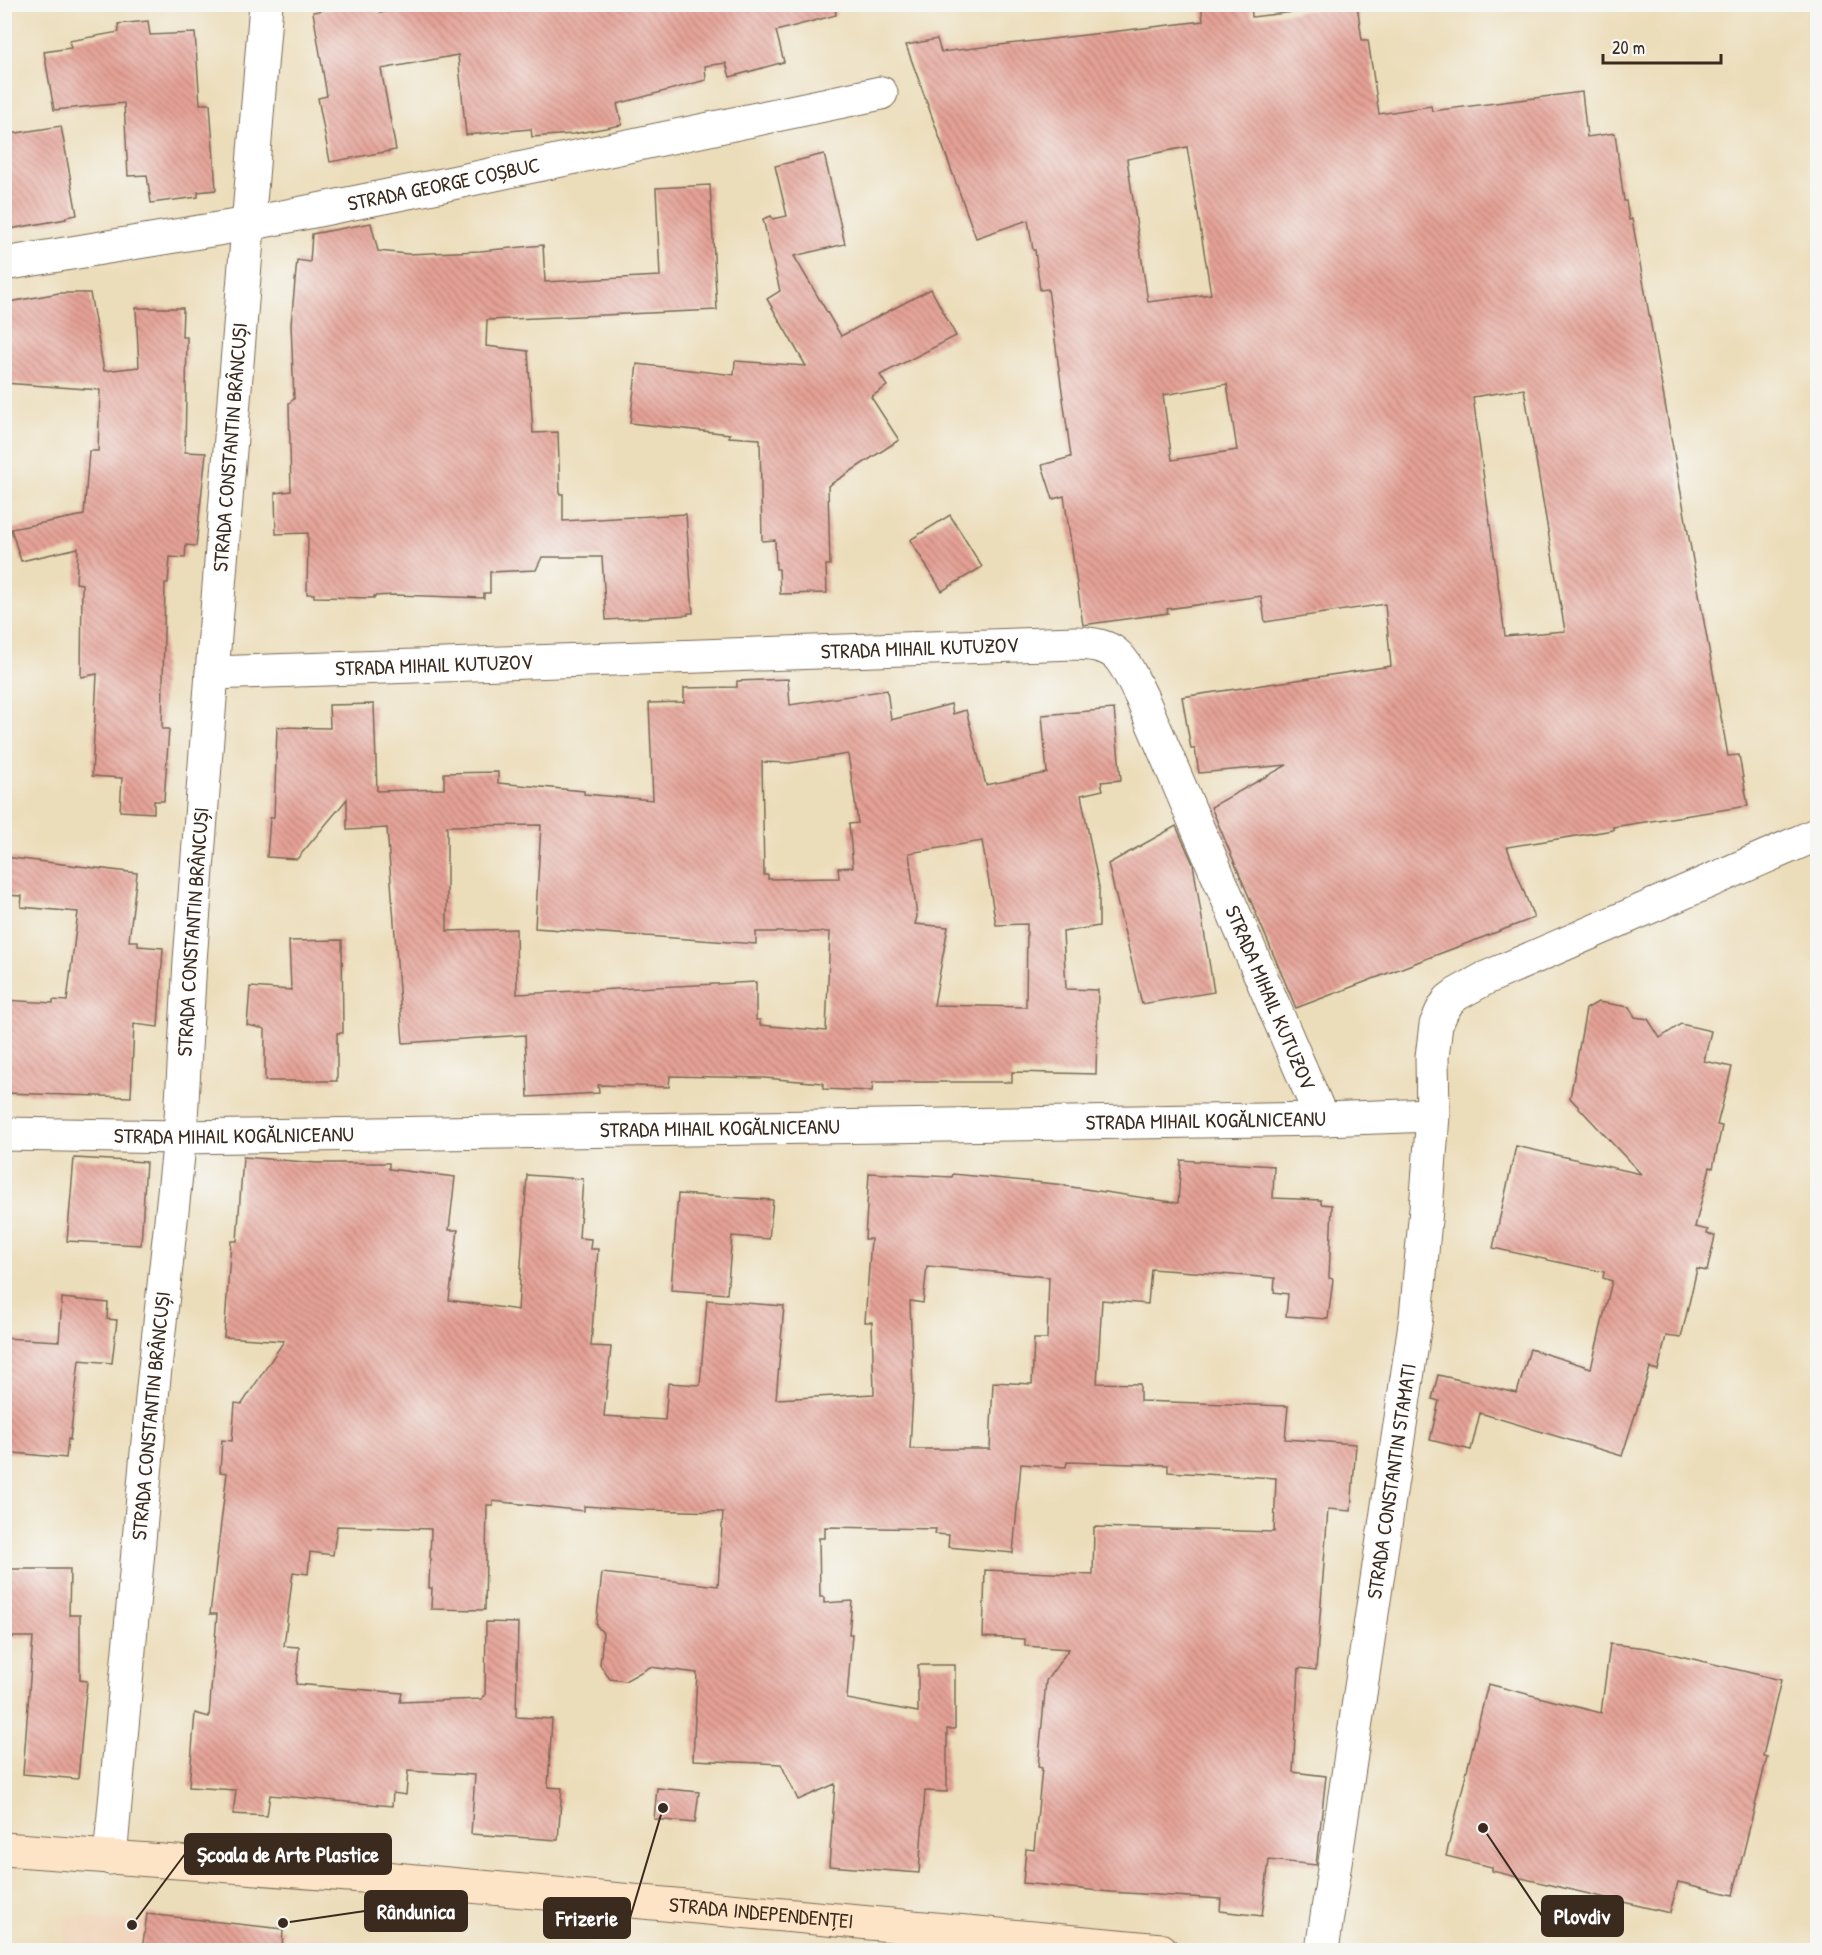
<svg xmlns="http://www.w3.org/2000/svg" width="1822" height="1955" viewBox="0 0 1822 1955" font-family="'Patrick Hand',sans-serif">
<defs>
<pattern id="building-back-hatch" width="6" height="6" patternUnits="userSpaceOnUse" patternTransform="scale(1.5)"><rect width="6" height="6" fill="#e5a196"/><path d="M-1 5l2 2M0 0l6 6M5-1l2 2" fill="none" stroke="#bb837a"/></pattern>
</defs>
<rect width="100%" height="100%" fill="#f6f6f2"/>
<filter id="ink" filterUnits="userSpaceOnUse"><feTurbulence type="fractalNoise" baseFrequency=".0167" numOctaves="2"/><feDisplacementMap in="SourceGraphic" scale="12" xChannelSelector="R" yChannelSelector="G"/><feConvolveMatrix kernelMatrix="1 2 1 2 8 2 1 2 1" color-interpolation-filters="sRGB"/></filter>
<filter id="wash" filterUnits="userSpaceOnUse"><feTurbulence type="fractalNoise" baseFrequency=".008" numOctaves="4" result="noise"/><feDisplacementMap in="SourceGraphic" scale="24" xChannelSelector="R" yChannelSelector="G"/><feGaussianBlur stdDeviation="1.35" result="paint"/><feColorMatrix in="noise" values="0 0 0 0 0 0 0 0 0 0 0 0 0 0 0 0 0 1.4 0 .05"/><feComposite in="paint" operator="in"/></filter>
<g filter="url(#wash)">
<rect width="100%" height="100%" fill="#ecddba"/>
<!-- built -->
<path fill="#f0d5bc" d="M67 1916 328 1934 327 1950H64Z"/>
<g id="blocks">
<!-- building -->
<g fill="url(#building-back-hatch)" fill-rule="evenodd">
<path d="M354 4H378L380 13 431 4H581V6L587 4H835L836 15 776 31 784 62 730 77 726 63 705 66 706 80 617 104 622 125 573 134 532 137 531 129 466 135 458 55 381 69 396 150 330 162 318 98 327 96 313 12Z"/>
<path d="M1201 4H1251L1252 17 1357 4 1362 40H1368L1379 114 1431 106 1432 111 1582 92 1587 137 1615 133 1624 201H1626L1629 220 1632 219 1728 756 1739 755 1748 806 1613 827V830L1507 847 1534 918 1296 1008 1211 807 1287 765 1199 773 1195 749H1191L1182 697 1391 666 1385 604 1265 622 1261 596 1167 609 1168 613 1083 625 1064 496 1053 499 1042 465 1071 457 1048 289 1040 290 1035 250H1033L1028 220 976 238 906 45 937 39 941 52 1203 21ZM1187 147 1211 294 1148 302 1127 159ZM1227 384 1237 450 1172 460 1163 395ZM1524 389 1565 631 1505 636 1473 397Z"/>
<path d="M148 21 150 35 195 33 200 104H210L216 190 198 192V197L151 203 147 175 128 176 124 103 54 110 44 52 71 48 69 41 119 32 118 24Z"/>
<path d="M61 126 77 215 66 217V219L4 230V135Z"/>
<path d="M824 154 845 244 794 256 841 336 931 289 956 336 880 375 887 386 871 397 899 440 828 486 830 565H826L827 593 780 594 779 569H776L775 540 762 541 760 439 729 437 730 434 630 423 637 364 734 375 735 361 806 366 767 299 780 291 763 219 771 216 773 219 787 216 775 166Z"/>
<path d="M710 185 717 310 487 320 486 346 528 351 533 433 558 432 560 494H563V521L686 514 693 613H688V615L606 620 602 557H542L536 570 490 572V593H484V598L395 595 374 596V598L314 597V594H307L308 533 276 534 275 493 291 491 289 403 294 399 291 324 297 260 310 262 312 234 371 223 378 251 408 254 480 251 543 245 545 282 660 276 656 188Z"/>
<path d="M59 293H90L104 371 139 367 136 308H183L182 337H187L185 452 206 453 196 546 186 545 185 558 170 557 168 583H165L162 729H169L164 801H154V813L120 811 122 778 92 776 97 674 81 677 82 584 76 583 78 548 21 561 11 529 84 515 89 451H98L100 390 4 383V303Z"/>
<path d="M950 515 982 567 942 591 910 540Z"/>
<path d="M788 679 790 705 887 690 891 720 951 704 953 714 966 710 986 785 1047 773 1042 715 1114 709 1121 780 1101 782 1103 790 1081 795 1099 887V926L1063 932 1066 989 1098 990 1096 1074 1012 1072V1082H873L872 1091 823 1089V1083L764 1078 670 1076 669 1087 598 1085 599 1093 528 1097 525 1035 403 1043 387 828 347 830V799L297 859 267 857 270 818 274 817 277 727 330 728 329 705 374 704 377 791 444 789V773L498 772V783L584 791V794L653 800 649 703 684 702V688L737 687V681ZM848 754 858 823 849 824 853 867 838 868 839 878 768 879V875H764L762 762 790 763ZM541 825 535 928 756 944V932H830L826 1031 760 1025V1020H756V982L517 994 516 929 447 931V826ZM982 841 996 925 1027 924 1026 1007 934 1005 948 927 915 924 917 917 909 853Z"/>
<path d="M1176 826 1193 864 1214 992 1142 1004 1108 864Z"/>
<path d="M4 857 137 873 129 941H138V946L163 948 158 1027 134 1024 131 1097 4 1093V1000L53 1003V1000L67 1001 78 912 21 907 22 896 4 895Z"/>
<path d="M342 940 343 1033H337V1081H265V1029L247 1025 250 987 291 990 289 941Z"/>
<path d="M1598 1002 1629 1007 1635 1017 1648 1019 1660 1038 1681 1024 1711 1031 1704 1061 1732 1067 1717 1125 1722 1126 1713 1168 1710 1167 1695 1227 1708 1230 1707 1234 1715 1236 1707 1271 1697 1269 1681 1338 1666 1336 1658 1370 1650 1368 1622 1456 1480 1413 1471 1450 1430 1440 1439 1401 1432 1399 1438 1375 1517 1393 1530 1349 1591 1368 1612 1281 1603 1278 1604 1272 1493 1248 1516 1146 1641 1174 1570 1098 1586 1009Z"/>
<path d="M243 1157 317 1163H389V1169L455 1177 449 1230H458L449 1300 518 1310 527 1175 583 1179 579 1238 591 1239 590 1249H598L591 1346 611 1347 604 1416 665 1420 668 1383 700 1385 707 1300 784 1306 776 1399 874 1394 872 1322H865L871 1239H865L869 1173 952 1177 953 1174 1065 1185V1186L1178 1203 1181 1160 1274 1166 1273 1198 1321 1200V1204L1332 1205 1329 1278 1333 1279 1328 1319 1286 1316 1288 1294 1274 1292 1275 1278 1151 1269 1148 1304 1102 1300 1097 1383 1140 1384V1401L1288 1406 1285 1439 1356 1444 1351 1511 1328 1509 1316 1670 1299 1668 1293 1772 1326 1776 1316 1865 1269 1860 1262 1916 1220 1911 1221 1899 1110 1892 1023 1883 1026 1849 1034 1850 1042 1768 1038 1767 1046 1681 1069 1649 1025 1646V1639L983 1637 985 1570 1093 1575 1094 1527 1274 1532 1276 1478 1168 1472V1465L1067 1462 1066 1467 1021 1464 1013 1553 948 1547 949 1535 935 1534 936 1529 825 1527V1538H819L820 1597H824V1603L852 1601 849 1634H852L847 1699 918 1712V1665H955V1729H947V1792L925 1791 919 1873 829 1866 835 1784 798 1800 781 1764 693 1760 697 1673 650 1667 625 1681 610 1679 600 1665 603 1633 596 1625 602 1573 718 1586 723 1512 646 1510 584 1506V1511L493 1501V1505H487L485 1610 431 1609 432 1588H429L431 1529 337 1526 333 1555 310 1552 308 1574 293 1572 284 1646 299 1647 296 1684 402 1693 400 1702 482 1699 483 1696H485L486 1622 518 1623 516 1717 552 1719 548 1787 562 1788 558 1840 471 1834 475 1775 408 1771 406 1795 393 1793 392 1806 270 1795 267 1816 233 1814 236 1790 189 1787 195 1713 209 1717 217 1614H210L227 1473 220 1472 222 1440 232 1441 235 1403 242 1404 284 1341 224 1337 231 1241H237ZM927 1266 1049 1277 1047 1339H1034L1032 1384 993 1382 990 1449H910L913 1392 910 1301 923 1303Z"/>
<path d="M74 1158 146 1162 141 1245 67 1241Z"/>
<path d="M678 1194 773 1200 769 1239 732 1236 727 1294 671 1290Z"/>
<path d="M62 1298 108 1303 107 1319 117 1320 112 1363 79 1360 70 1440 68 1439 66 1458 4 1452V1338L59 1341Z"/>
<path d="M4 1569H70L69 1615H80V1680L87 1681 78 1779 23 1774 33 1637H4Z"/>
<path d="M1610 1644 1647 1648 1781 1680 1763 1756 1767 1757 1733 1895 1678 1882 1670 1913 1492 1871V1867L1446 1856 1488 1684 1601 1713Z"/>
<path d="M657 1788 699 1792 695 1823 654 1819Z"/>
<path d="M147 1914 283 1929 282 1950H142Z"/>
</g>
</g>
</g>
<g filter="url(#ink)">
<use href="#blocks" fill-opacity="0" stroke="#796955" stroke-width="1.5"/>
<g fill="none" stroke-linecap="round" stroke-linejoin="round">
<!-- street casing -->
<g stroke="#796955" stroke-width="35">
<g id="street">
<path id="s1" d="M4 264 248 224 433 187 881 93"/>
<path id="s2" d="M212 673 1075 643C1121 644 1122 659 1141 696L1322 1119"/>
<path id="s3" d="M4 1134 180 1137 1322 1119 1433 1115"/>
<path id="s4" d="M110 1858 153 1387 180 1137 190 961 212 673 266 4"/>
<path id="s5" d="M1322 1950 1416 1317 1426 1209 1433 1115 1432 1057 1436 1025 1442 1011 1449 1000 1457 994 1486 978 1818 834"/>
</g>
</g>
<!-- secondary casing -->
<g stroke="#796955" stroke-width="35">
<g id="secondary">
<path id="s6" d="M4 1849 362 1876 1161 1950"/>
</g>
</g>
<!-- street -->
<use href="#street" stroke="#fff" stroke-width="33"/>
<!-- secondary -->
<use href="#secondary" stroke="#fee4c6" stroke-width="33"/>
</g>
</g>
<g text-anchor="middle" stroke-width="4.5" stroke-linejoin="round" paint-order="stroke">
<!-- street labels -->
<g font-size="21" fill="#3b2a1e" stroke="#f6f6f2">
<text dy="7" stroke="none"><textPath href="#s1" startOffset="447">STRADA GEORGE COȘBUC</textPath></text>
<text dy="7" stroke="none"><textPath href="#s4" startOffset="1416">STRADA CONSTANTIN BRÂNCUȘI</textPath></text>
<text dy="7" stroke="none"><textPath href="#s2" startOffset="708">STRADA MIHAIL KUTUZOV</textPath></text>
<text dy="7" stroke="none"><textPath href="#s2" startOffset="222">STRADA MIHAIL KUTUZOV</textPath></text>
<text dy="7" stroke="none"><textPath href="#s4" startOffset="930">STRADA CONSTANTIN BRÂNCUȘI</textPath></text>
<text dy="7" stroke="none"><textPath href="#s2" startOffset="1284">STRADA MIHAIL KUTUZOV</textPath></text>
<text dy="7" stroke="none"><textPath href="#s3" startOffset="1202">STRADA MIHAIL KOGĂLNICEANU</textPath></text>
<text dy="7" stroke="none"><textPath href="#s3" startOffset="716">STRADA MIHAIL KOGĂLNICEANU</textPath></text>
<text dy="7" stroke="none"><textPath href="#s3" startOffset="230">STRADA MIHAIL KOGĂLNICEANU</textPath></text>
<text dy="7" stroke="none"><textPath href="#s4" startOffset="444">STRADA CONSTANTIN BRÂNCUȘI</textPath></text>
<text dy="7" stroke="none"><textPath href="#s5" startOffset="474">STRADA CONSTANTIN STAMATI</textPath></text>
<text dy="7" stroke="none"><textPath href="#s6" startOffset="760">STRADA INDEPENDENȚEI</textPath></text>
</g>
</g>
<!-- callouts -->
<path fill="none" stroke="#3b2a1e" stroke-width="2" d="M132 1925L185 1854M283 1923L365 1911M1483 1828L1542 1916M663 1808L630 1918"/>
<g fill="#3b2a1e" stroke="#f6f6f2" stroke-width="2">
<circle cx="132" cy="1925" r="6"/>
<circle cx="283" cy="1923" r="6"/>
<circle cx="1483" cy="1828" r="6"/>
<circle cx="663" cy="1808" r="6"/>
</g>
<g fill="#3b2a1e" stroke="#3b2a1e" stroke-width="2">
<rect x="185" y="1834" width="206" height="40" rx="6"/>
<rect x="365" y="1891" width="102" height="40" rx="6"/>
<rect x="1542" y="1896" width="81" height="40" rx="6"/>
<rect x="544" y="1898" width="86" height="40" rx="6"/>
</g>
<g font-size="22" text-anchor="middle" font-weight="bold" fill="#fff">
<text x="288" y="1862">Școala de Arte Plastice</text>
<text x="416" y="1919">Rândunica</text>
<text x="1582" y="1924">Plovdiv</text>
<text x="587" y="1926">Frizerie</text>
</g>
<!-- margin -->
<rect width="1822" height="1955" fill="none" stroke="#f6f6f2" stroke-width="24"/>
<!-- scale -->
<path d="M1603 54v9h118v-9" fill="none" stroke="#3b2a1e" stroke-width="3"/>
<text x="1612" y="54" font-size="18" fill="#3b2a1e" stroke="#f6f6f2" stroke-width="4.5" paint-order="stroke">20 m</text>
</svg>
